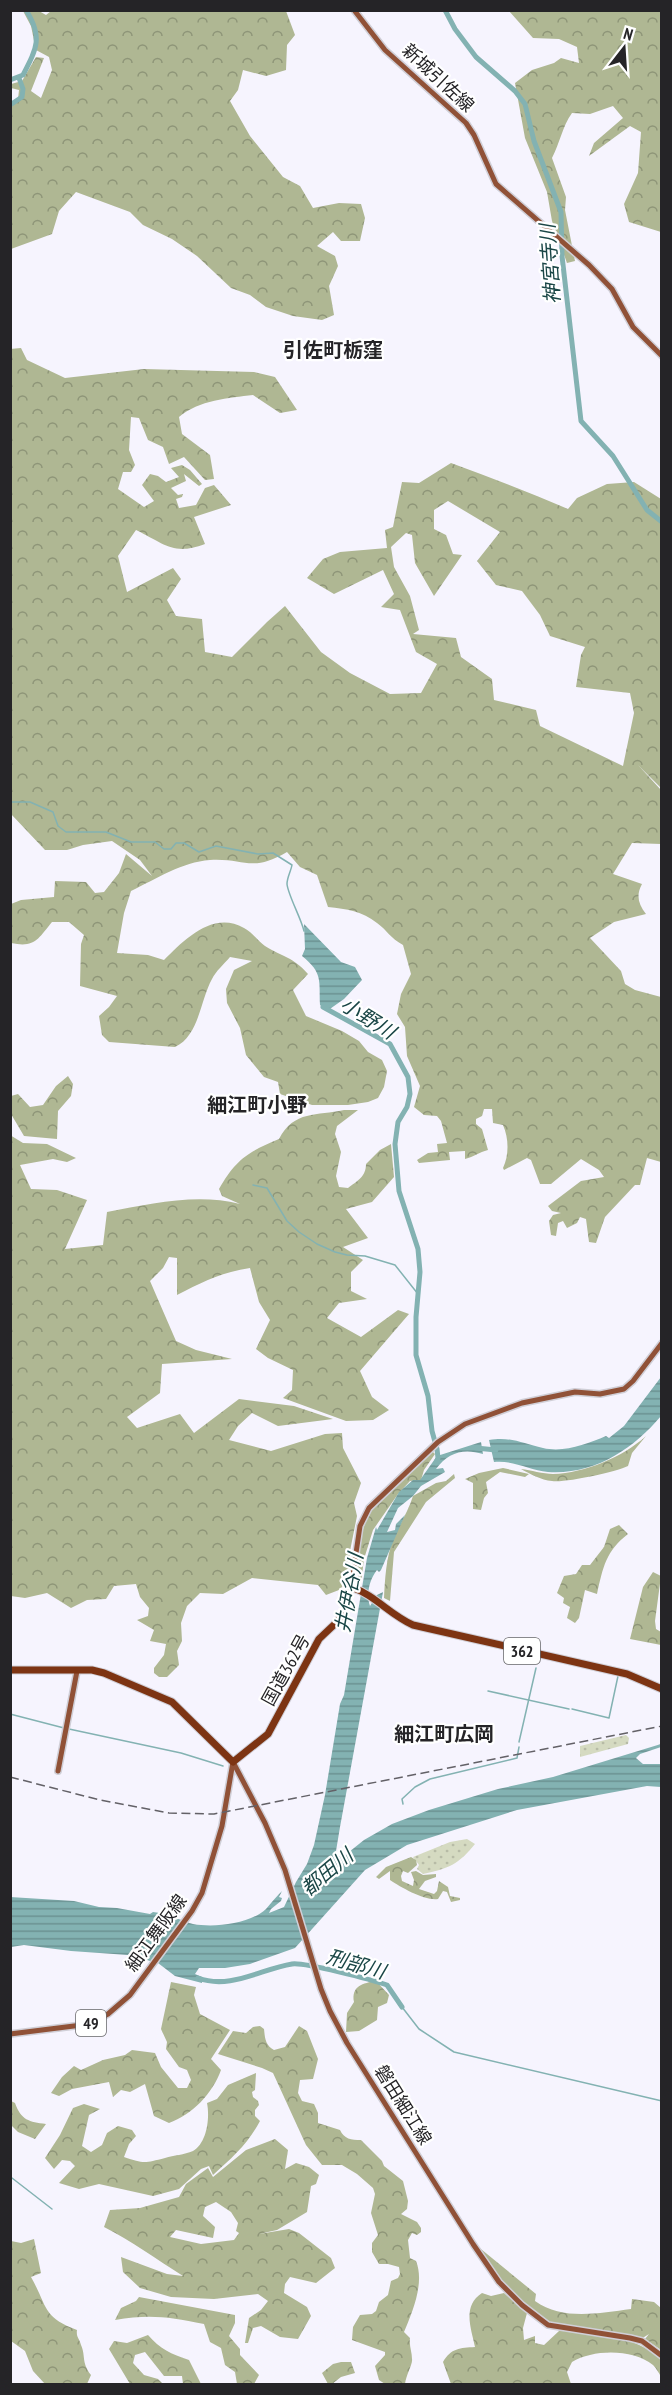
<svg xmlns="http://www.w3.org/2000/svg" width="672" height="2395" viewBox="0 0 672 2395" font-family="'PT Sans Narrow','Noto Sans JP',sans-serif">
<defs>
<pattern id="grass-dots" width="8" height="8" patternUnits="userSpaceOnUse" patternTransform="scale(1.5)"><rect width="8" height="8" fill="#d5dac1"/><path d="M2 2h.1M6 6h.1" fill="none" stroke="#b7bba6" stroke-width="1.8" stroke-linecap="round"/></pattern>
<pattern id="forest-crowns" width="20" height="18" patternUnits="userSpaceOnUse" patternTransform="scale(1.5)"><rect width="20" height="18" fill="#afb793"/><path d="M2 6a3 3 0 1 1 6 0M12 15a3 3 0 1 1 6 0" fill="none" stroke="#8e9578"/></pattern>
<pattern id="water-rules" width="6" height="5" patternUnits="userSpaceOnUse" patternTransform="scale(1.5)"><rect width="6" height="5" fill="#83b2b2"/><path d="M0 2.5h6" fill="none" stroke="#6b9191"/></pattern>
</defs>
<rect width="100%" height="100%" fill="#f6f4fe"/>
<!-- grass -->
<g fill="url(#grass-dots)">
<path d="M626 1735 629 1738 628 1744 580 1757V1746Z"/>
<path d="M467 1839 475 1844C459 1864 448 1869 423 1874L417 1869 419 1865 413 1857 450 1842Z"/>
</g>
<!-- forest -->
<g fill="url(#forest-crowns)" fill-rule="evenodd">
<path d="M51 11H286L295 35 287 45 286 70 266 76 243 70 238 90 230 101 250 136 283 177 300 186 313 208 339 203 361 204 365 218 360 241H341L333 232 317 246 335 256 338 266 329 286 334 315 322 320 293 316 266 307 250 295 231 288 197 256 172 239 143 225 130 212 76 192 59 211 52 234 11 249V104L18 99 19 90 11 88V84L22 81 36 57 44 58 31 91 41 98 52 70 49 57 36 50 31 26 23 11H39L46 15Z"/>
<path d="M509 11H661V232L629 222 624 204 638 173 641 132 630 126 589 156 594 143 623 118 613 106 590 114 572 113C562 127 560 143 552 158L566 197 565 210 575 261 567 263 552 221 547 192 525 138 515 83 532 70 554 63 561 58 579 63 577 47 559 39 533 38Z"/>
<path d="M21 348 27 360 65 378 144 369 254 372 275 377 297 410 280 413 253 395C229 398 199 400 179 417L182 434 210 455 214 479 205 480 184 457 169 464 163 447 148 440 139 418 131 417 129 450 135 465 131 472H123L118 489 144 507 154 501 142 485 150 474 158 476 166 482 179 477 171 468 182 465 190 470 202 484 199 486 184 474 186 481 171 488 178 495 183 494 182 497 176 499 179 508 196 505 205 488 214 485 231 505 194 517 205 544C173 556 165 544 136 530L118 556 127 592 173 568 181 579 167 600 176 616 202 619 205 652 232 657 267 622 285 606 321 652 350 673 390 694 421 693 437 664 416 652 400 610 381 607 394 594 383 570 334 594 307 578 323 559 340 552 387 548 385 530 393 527 402 482 419 483 451 463C491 478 530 492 568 509L577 498 607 484 634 482 661 499V788L638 765 661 790V844L632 843 613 874 642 884C636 895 638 904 646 914L614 922 590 938 621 971 625 984 635 990 661 997V1162L647 1158 640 1185H635L605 1217 596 1243 589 1242 586 1219 580 1217 577 1223 567 1228 563 1221 558 1223 556 1236 551 1235 549 1221 553 1215 561 1213 552 1211 548 1206 581 1181 604 1177 599 1170 581 1159 551 1184H540L531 1160 527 1158 504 1170 503 1168C509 1155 509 1139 503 1125L493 1123 492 1109H484L482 1116 476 1119V1124L482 1129 488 1150C479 1152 474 1157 465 1159V1151L449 1152 450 1160 419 1163 417 1160 428 1153 438 1152 437 1144 447 1143 441 1121 437 1116 424 1115 414 1107 420 1086 407 1056 405 1027 397 1014 401 994 411 974 403 945C390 938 388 931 377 923 362 911 347 909 328 907L317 875 300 867 287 852C251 873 245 858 210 860 182 862 156 879 131 891L124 913 117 953 148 955 164 960C184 940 213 910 244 928 252 932 258 941 265 946 283 957 293 957 308 974L293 990 306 1016 342 1031 359 1041 368 1052 382 1060 387 1071 384 1087 378 1098 368 1102 348 1105H312L280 1094 278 1082 264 1077 246 1055 240 1028 227 1003 226 989 234 970 252 961 230 957C224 964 216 971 212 979 200 1001 199 1036 175 1047L109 1042 102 1035 99 1016 109 1007 117 996 80 986 81 944 84 935 69 922H52C38 939 35 948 11 943V904L21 900 54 897 55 881 86 882 95 893 104 892 119 873 126 854 152 876 140 860 112 841 83 845 67 850H45L11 814 10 349ZM448 501 500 532 477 561 496 585 522 591 540 615 550 636 585 647 581 655 576 687 630 693 634 713 623 766 540 726 536 710 494 700 492 679 461 657 456 638 413 634 419 630 410 596 394 567 391 547 406 533 412 535 415 563 434 596 462 555 453 554 446 535 434 529V510Z"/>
<path d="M68 1076 73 1084 71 1096 58 1111 57 1139 24 1136 11 1114V1096L18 1094 30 1107 43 1105 56 1086Z"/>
<path d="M344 1110H358L337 1126 335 1134 341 1152 336 1176 339 1187 348 1188C357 1181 366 1177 366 1164L380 1150 391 1144 394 1177 372 1202 346 1209 368 1238 343 1247 363 1260 351 1272V1291L367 1299 339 1303 327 1318 361 1337 398 1310 409 1314 360 1371 372 1397 389 1410 373 1420 346 1421 283 1398 292 1390 293 1370 268 1358 256 1349 270 1320 259 1302 250 1268C223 1272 202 1282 177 1295V1258L169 1257 163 1268 150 1281 176 1341 196 1350 232 1359 162 1364 160 1393 127 1417 137 1428 180 1414 194 1433 239 1399 294 1406 333 1419 278 1426 252 1413 238 1426 229 1440 271 1451 325 1434 342 1433 343 1448 361 1483 354 1503 357 1516 350 1551V1579L339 1590 326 1595 318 1585 252 1578 223 1594 200 1593 187 1606 181 1623 182 1641 177 1651 179 1665 167 1677H159L154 1673V1668L164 1655 166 1644 150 1641 154 1630 137 1620 148 1616 149 1608 140 1597 136 1584 114 1586 106 1599 87 1600 71 1608 47 1593 25 1598 11 1596 10 1135 23 1143 47 1144 76 1158 67 1162 53 1159 20 1165 31 1189 57 1190 87 1200 65 1249 103 1245 107 1212C151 1204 196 1193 240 1204L222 1196 219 1189C236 1159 248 1152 279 1139 294 1110 317 1116 344 1110Z"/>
<path d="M646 1436 632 1453 628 1466C616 1472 565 1483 552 1481 541 1480 530 1474 521 1469 531 1470 543 1474 553 1474 585 1473 623 1457 646 1436Z"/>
<path d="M432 1451 435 1454 424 1470 421 1480 410 1481 398 1494 373 1530 364 1559 361 1583 358 1581C358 1556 359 1530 372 1508 381 1493 417 1464 432 1451Z"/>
<path d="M503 1468 529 1474 525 1477 500 1472 486 1482 488 1493 484 1498 481 1510 473 1509V1483L465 1479 479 1473Z"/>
<path d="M454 1474 455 1478 426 1502 394 1552 390 1601 384 1598C385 1579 386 1558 393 1540 399 1525 408 1512 413 1496L436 1483 446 1481Z"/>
<path d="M619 1525 628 1534C606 1551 603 1567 597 1594L585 1590 579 1618 575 1623 567 1618 570 1607 563 1603 564 1598 557 1593 564 1576 576 1574 582 1565H590L604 1547 610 1529Z"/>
<path d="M653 1572 661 1576 655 1621 656 1629 661 1632V1645L630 1639 643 1587Z"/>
<path d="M411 1857 416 1860 417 1865 408 1873 403 1871 401 1876 402 1881 413 1886 414 1880 411 1872 416 1871 423 1875 436 1874V1877L425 1881 419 1889 434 1894 437 1891 439 1881 448 1887 450 1896 460 1898V1900L451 1902 447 1892 443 1891 438 1899C425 1901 402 1888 390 1880V1871L379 1879 376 1877 386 1867Z"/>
<path d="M376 1981 389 1995 387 2003 378 2007 377 2020 359 2031 346 2032 347 2013 354 2002C351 1986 363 1983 376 1981Z"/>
<path d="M171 1982 196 1987 194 1995 200 2014 230 2030 211 2059 221 2070C213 2093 192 2115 169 2123L154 2116 145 2084 130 2092 121 2090 113 2097 109 2082 72 2089 59 2096 51 2093 62 2077 74 2066 81 2070 103 2060 125 2055 132 2050 155 2053 161 2067 178 2088H187L191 2080 187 2070 179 2067 166 2049 167 2042 161 2029Z"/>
<path d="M260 2026 264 2029C265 2038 265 2045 274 2050L285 2047 299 2026 307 2031 318 2059 313 2079 300 2080 298 2093 302 2101 314 2104 318 2113V2123L340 2130C344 2139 351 2140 361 2140L382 2161 384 2166 403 2181 408 2201 407 2209 401 2214 417 2222 421 2228V2232L417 2235 412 2233 408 2240 410 2258 416 2261C425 2283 412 2313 404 2332L410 2338C409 2346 412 2352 412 2359 413 2364 406 2375 405 2384H385L379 2380 375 2366 385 2355V2352L352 2340 353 2327 360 2315 372 2314 376 2311 379 2302 388 2295 391 2281 398 2278 400 2274 399 2267 388 2264H379L372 2252V2243L378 2235 371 2213 375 2194 373 2188 357 2174 342 2165H322L306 2145 273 2073 262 2068 218 2054 233 2031 246 2033 253 2027Z"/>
<path d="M256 2073 255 2090 252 2092 253 2097 258 2101 259 2105 255 2110V2116L260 2121C248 2144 232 2158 213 2175L209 2166 201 2169 179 2189 153 2196 99 2184 79 2189 59 2183 75 2166 70 2161 62 2160 54 2169 45 2158 60 2135 73 2108 84 2104 100 2109 89 2115 82 2146 91 2152 102 2145 107 2133 118 2126 132 2130 136 2136 129 2144 124 2157C144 2164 145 2163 165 2158 174 2155 184 2155 193 2151 207 2143 210 2118 207 2103L217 2099 228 2085Z"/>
<path d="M11 2101 15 2103C21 2120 29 2122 46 2124L35 2139 18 2132 11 2125Z"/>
<path d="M275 2139 288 2150 285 2169 296 2163 309 2167 319 2175 316 2184 311 2186 307 2212 277 2230 259 2234 289 2229 299 2233 331 2258 335 2268 316 2283 290 2277 285 2284 284 2293 307 2307 311 2316 298 2339 280 2337 261 2326 253 2328 248 2343H245L249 2318 261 2310 268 2301 258 2294 214 2299 171 2297 140 2288 123 2272 121 2257 167 2274 183 2276C156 2259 132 2241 104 2227L110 2210 140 2208 179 2197 186 2184 208 2168 213 2177 246 2150ZM216 2202 231 2212 238 2223 236 2231 239 2233 234 2240 201 2244 170 2237 176 2230 213 2238 215 2227 203 2216 205 2207Z"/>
<path d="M34 2239 41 2273 31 2277C48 2307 42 2317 77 2330 76 2337 79 2338 81 2345 86 2356 81 2362 91 2375L87 2384H45L33 2371 25 2351 11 2341V2241L21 2243Z"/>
<path d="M476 2245 536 2294 535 2301C563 2321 599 2313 631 2309L632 2299 654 2302 661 2308V2350L645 2339 649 2334 641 2339C618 2334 556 2329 540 2319 512 2301 494 2272 476 2245Z"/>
<path d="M482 2293 491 2296 504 2293 527 2313 523 2328 524 2340 535 2336V2343L544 2345 559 2331 569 2330C602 2335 635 2336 661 2359V2377C659 2373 656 2368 653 2365 633 2349 594 2349 572 2362L567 2372 571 2384H451L443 2362C451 2348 460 2348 475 2347 471 2328 462 2306 482 2293Z"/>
<path d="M139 2297 235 2315V2323L229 2336 240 2349V2355L259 2375 254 2384H237L235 2372 225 2365 221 2348 210 2342 204 2324C169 2317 150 2314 115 2320L121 2308 136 2301Z"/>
<path d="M148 2335C160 2349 171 2354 189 2360L201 2384H183L182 2376H164L145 2352 135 2355 133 2363 144 2375 158 2379 163 2384H130L109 2349 114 2341 127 2343Z"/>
<path d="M341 2362H351L355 2373 341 2377 332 2384H328L322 2373 333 2364Z"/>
</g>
<!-- water -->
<g fill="url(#water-rules)">
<path d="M304 924 341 962 355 967 362 980 344 999 327 1011 320 1005C319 980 323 973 302 956L305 949Z"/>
<path d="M661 1377V1416C633 1449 595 1475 548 1472 529 1470 513 1460 494 1462L489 1440C511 1436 523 1444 543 1448 564 1453 587 1444 606 1436L609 1438 624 1426Z"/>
<path d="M481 1442 483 1454C464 1448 448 1452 436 1469L443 1468 445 1472 421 1486 413 1496 398 1508 387 1532 395 1530 396 1524 405 1515 381 1570 379 1572 377 1570C369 1580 366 1595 370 1606L377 1595 383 1592 340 1827 336 1851 337 1856H344L364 1840 392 1824 429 1810 498 1789 553 1777 661 1744V1747L640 1754 636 1758 643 1764H661V1787L647 1786 517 1810 407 1845 365 1870 295 1948 250 1964 225 1968H199L195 1974 202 1977V1983L175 1976 158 1963 128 1955 71 1951 24 1945 11 1947 10 1897 74 1901 99 1907 117 1908 150 1914 153 1912C167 1913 179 1920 193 1924 214 1928 250 1924 266 1909 271 1903 276 1897 282 1891L279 1897 282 1898 281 1901 271 1909 269 1913 284 1907 296 1882 307 1864 314 1845 325 1795 340 1704 344 1695 367 1558 376 1527 377 1530 399 1492 413 1480H420L437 1456Z"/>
</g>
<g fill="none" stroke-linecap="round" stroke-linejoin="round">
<!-- stream -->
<g stroke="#83b2b2" stroke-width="1.5">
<path d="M10 802H30L53 812 58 826 66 832H106L131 842H155L164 849H171L176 843H184L199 852 216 846 258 854 273 853 292 865C291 871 287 877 287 884 288 895 301 918 304 931"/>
<path d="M253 1185 267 1188 287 1221 299 1232 317 1244 335 1252 347 1255 365 1256 395 1265 418 1294"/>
<path d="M488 1691 569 1709"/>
<path d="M572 1709 609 1718 618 1676"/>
<path d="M10 1714 64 1728"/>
<path d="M69 1729 181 1753 223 1766"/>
<path d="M519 1742 536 1668"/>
<path d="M403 1804 402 1799 415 1787 430 1779 517 1758 519 1747"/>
<path d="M402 2007 419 2029 454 2052 662 2101"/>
<path d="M12 2178 52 2209"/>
</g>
<!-- river -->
<g stroke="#83b2b2" stroke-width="5">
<path d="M445 10 455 29 476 57 515 91 525 104 534 141 561 212 562 256 581 421 613 456 647 510 662 522"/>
<path d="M10 80 23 75C37 48 43 37 26 10"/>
<path d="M10 105 22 97 23 89 19 78"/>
<path d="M323 1007 390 1044 408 1077 410 1094 407 1107 398 1122 395 1144 399 1191 418 1249 420 1272 416 1317V1355L428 1396 432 1431 437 1449 438 1458 436 1463"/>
<path d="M476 1448 496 1450"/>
<path d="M198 1978C230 1990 261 1969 292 1964 304 1962 373 1980 387 1985L402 2007"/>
</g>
<!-- major casing -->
<g stroke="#d0cfd7" stroke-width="8">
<g id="major">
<path d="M354 10 385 50 466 123 474 135 496 184 589 265 612 289 633 327 662 356"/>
<path d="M351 1587 360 1526 369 1508 438 1442 465 1424 522 1403 575 1392 600 1394 624 1389 633 1381 662 1343"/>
<path d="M233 1762 265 1823 285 1870 321 1989 330 2011 347 2043 473 2244 499 2282 522 2305 548 2325 630 2338 642 2341 662 2356"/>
<path d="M58 1771 77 1671"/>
<path d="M10 2034 90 2024 108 2014 130 1995 192 1911 202 1893 222 1826 233 1762"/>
</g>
</g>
<!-- highway casing -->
<g stroke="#d0cfd7" stroke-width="9">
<path id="highway" d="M10 1670H92L104 1673 172 1702 233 1762 268 1734 319 1639 338 1621 344 1610 351 1587C375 1595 390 1615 413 1625L627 1674 662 1689"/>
</g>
<!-- major -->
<use href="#major" stroke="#905137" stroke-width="5"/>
<!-- highway -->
<use href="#highway" stroke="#7d3413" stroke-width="7"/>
<!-- rail -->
<path stroke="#636167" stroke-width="1.5" stroke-dasharray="9 4.5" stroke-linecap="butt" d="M10 1777 100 1800 169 1813 214 1814 662 1726"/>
</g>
<g text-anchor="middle" stroke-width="4.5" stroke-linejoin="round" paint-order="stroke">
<!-- shield labels -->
<g fill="#fff" stroke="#666668" stroke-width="1.5">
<rect x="504" y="1638" width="36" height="26" rx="4.5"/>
<rect x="76" y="2010" width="30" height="26" rx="4.5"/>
</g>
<g font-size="16" font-weight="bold" fill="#252427">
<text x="522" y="1657">362</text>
<text x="91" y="2029">49</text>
</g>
<!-- street labels -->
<g font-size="18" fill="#252427" stroke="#fff">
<text transform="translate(438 78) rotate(43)" y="6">新城引佐線</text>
<text transform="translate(286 1670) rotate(-61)" y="6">国道362号</text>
<text transform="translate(156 1933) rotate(-54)" y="6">細江舞阪線</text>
<text transform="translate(403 2105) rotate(58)" y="6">磐田細江線</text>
</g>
<!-- water labels -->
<g font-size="20" font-style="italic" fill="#1a4646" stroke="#fff">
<text transform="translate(550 264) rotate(-94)" y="7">神宮寺川</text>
<text transform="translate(368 1018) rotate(32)" y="7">小野川</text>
<text transform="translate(349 1593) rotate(-80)" y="7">井伊谷川</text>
<text transform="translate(327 1872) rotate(-40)" y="7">都田川</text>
<text transform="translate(356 1964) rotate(16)" y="7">刑部川</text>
</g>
<!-- neighbourhood labels -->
<g font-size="20" font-weight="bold" fill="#252427" stroke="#fff">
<text x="333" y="357">引佐町栃窪</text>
<text x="257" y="1112">細江町小野</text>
<text x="444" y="1741">細江町広岡</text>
</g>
</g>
<!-- border -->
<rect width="672" height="2395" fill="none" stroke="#252427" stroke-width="24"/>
<!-- north arrow -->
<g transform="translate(624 48) rotate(17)" stroke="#ffffff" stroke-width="4.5" paint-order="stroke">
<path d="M0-4.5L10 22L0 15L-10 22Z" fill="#252427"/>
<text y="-9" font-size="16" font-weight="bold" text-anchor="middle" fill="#252427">N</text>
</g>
</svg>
